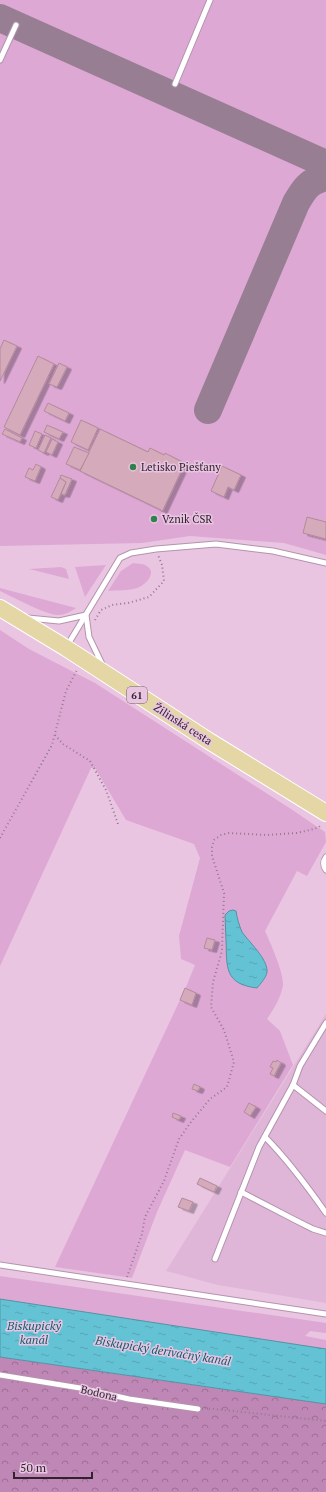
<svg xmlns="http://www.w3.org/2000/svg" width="326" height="1492" viewBox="0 0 326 1492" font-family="'PT Serif',serif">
<defs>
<pattern id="forest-crowns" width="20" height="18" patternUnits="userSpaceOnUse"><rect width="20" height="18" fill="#bf87b5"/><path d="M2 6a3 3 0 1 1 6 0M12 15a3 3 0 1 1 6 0" fill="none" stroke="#9c6e94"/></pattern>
<pattern id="water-ripples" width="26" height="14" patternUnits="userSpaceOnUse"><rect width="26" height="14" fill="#64c2d5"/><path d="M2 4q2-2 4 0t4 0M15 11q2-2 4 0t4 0" fill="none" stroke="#57a6b7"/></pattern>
<filter id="shadow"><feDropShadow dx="4.5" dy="2.5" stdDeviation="0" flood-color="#0004"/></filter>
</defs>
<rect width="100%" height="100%" fill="#e9c5e2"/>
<!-- built -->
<path fill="#e0b6d8" d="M326 1014V1303L218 1285 166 1271Z"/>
<!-- green -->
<g fill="#dea8d5">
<path d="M0 0H326V555L284 543 190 536 142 543 0 546Z"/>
<path d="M133 563C138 564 144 563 148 567 157 574 144 586 137 588 128 591 117 590 108 591L121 571Z"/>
<path d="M106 565 85 597 75 567Z"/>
<path d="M61 567 66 569 69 579 29 569Z"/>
<path d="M0 588 76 608C70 612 65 615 58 615 46 615 13 597 0 591Z"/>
<path d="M0 630 29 649 95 683 291 809 325 832 326 842 307 876 297 871 265 931C270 942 284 973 283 985 281 997 274 1009 267 1019L280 1031 293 1065 230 1167 185 1150 157 1212 132 1278 55 1267 186 987 195 965 181 959 179 936 200 858 194 844 126 820 95 768H91L0 966Z"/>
<path d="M0 1276 326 1323V1333L310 1331 305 1336 326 1340V1349L0 1299Z"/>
</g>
<!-- forest -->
<path fill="url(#forest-crowns)" d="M0 1357 326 1404V1492H0Z"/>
<!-- water -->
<g fill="url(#water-ripples)" stroke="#5492a3">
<path d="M233 910 236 911C237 918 239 925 242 932 249 942 268 959 267 972 266 978 261 983 257 988 224 984 227 967 226 941 226 932 225 924 225 915L229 911Z"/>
<path d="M0 1299 326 1349V1404L0 1357Z"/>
</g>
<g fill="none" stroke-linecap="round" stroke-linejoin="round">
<!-- taxiway -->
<g stroke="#987e93" stroke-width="28">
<path d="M0 18 326 164"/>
<path d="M208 410 296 203C304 189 309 181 326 177"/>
</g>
</g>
<!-- building -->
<g fill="#d5aabb" stroke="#b38a9b" filter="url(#shadow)">
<path d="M4 340 17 346 0 381V349Z"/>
<path d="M38 356 54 364 20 435 4 427Z"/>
<path d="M59 363 67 367 57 387 49 384Z"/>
<path d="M48 403 69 413 65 421 44 411Z"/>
<path d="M81 420 98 428 88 450 71 442Z"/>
<path d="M47 425 63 432 59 439 44 432Z"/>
<path d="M5 429 22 438 20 442 2 434Z"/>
<path d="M100 429 148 452 150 448 164 455 165 453 184 463 186 461 162 512 161 510 80 471Z"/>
<path d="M35 431 42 434 36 448 29 445Z"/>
<path d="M45 435 51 438 44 453 38 450Z"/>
<path d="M52 439 58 442 52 455 46 452Z"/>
<path d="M74 447 89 453 80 470 66 464Z"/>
<path d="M36 464 41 467 35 481 25 477 29 468 33 470Z"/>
<path d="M222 466 241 475 234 490 228 487 224 497 211 491Z"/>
<path d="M61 475 72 479 65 495 61 494 66 482 60 478Z"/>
<path d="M60 478 66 482 58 500 51 497Z"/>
<path d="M307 517 326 522V539L303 533Z"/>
<path d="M207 938 215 940 212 950 204 948Z"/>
<path d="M185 988 196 993 192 1005 180 1000Z"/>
<path d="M277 1060 281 1063 274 1076 270 1074 273 1068 270 1067 273 1061 276 1062Z"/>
<path d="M194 1084 200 1087 198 1091 192 1089Z"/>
<path d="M249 1103 256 1107 250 1116 244 1112Z"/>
<path d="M173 1113 181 1116 179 1120 172 1117Z"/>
<path d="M200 1178 217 1186 214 1192 197 1184Z"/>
<path d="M182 1198 193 1202 189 1211 178 1207Z"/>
</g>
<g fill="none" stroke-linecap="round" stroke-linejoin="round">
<!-- service casing -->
<g stroke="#b493ae" stroke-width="7">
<g id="service">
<path d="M0 60 16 25"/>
<path d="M175 84 210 0"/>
<path d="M28 618 59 621 86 615 89 637 103 666"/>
<path d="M67 646 120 558 131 553 156 549 216 544 273 551 326 563"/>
<path d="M326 857C323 861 323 866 326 870"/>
<path d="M293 1085 326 1111"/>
<path d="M265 1137C288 1160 307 1186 326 1213"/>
<path d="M241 1192 295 1220 313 1229 326 1233"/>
<path d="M215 1259 259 1147 293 1085 300 1066 326 1023"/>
<path d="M0 1265 326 1314"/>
<path d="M0 1375 80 1388 129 1399 198 1409"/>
</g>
</g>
<!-- primary casing -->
<g stroke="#fff" stroke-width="18">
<path id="primary" d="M0 608 66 648 209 741 326 813"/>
</g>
<!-- path -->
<g stroke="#937a8e" stroke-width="2" stroke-dasharray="1 3" stroke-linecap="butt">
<path d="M95 620 101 610 112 605 128 603 149 597 164 581 162 565 158 555"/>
<path d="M55 735 63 744 90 761 106 790 118 824"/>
<path d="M0 838 52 745 66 691 77 670"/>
<path d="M127 1277 142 1234 145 1217 164 1181 179 1139 191 1122 210 1099 227 1087 234 1062 224 1030 211 1007 213 982 222 951 224 893 212 856V847L214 840 221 835 229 833 267 835 297 833 314 829 319 827 322 824"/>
<path d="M205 1408 326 1421"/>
</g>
<!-- service -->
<use href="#service" stroke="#fff" stroke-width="5"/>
<!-- primary -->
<use href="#primary" stroke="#e5d6a5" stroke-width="16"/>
</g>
<!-- markers -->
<g fill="#33804f" stroke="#e9c5e2" stroke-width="1.5">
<circle cx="133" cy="467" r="4"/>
<circle cx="154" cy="519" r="4"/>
</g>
<g text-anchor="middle" stroke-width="3" stroke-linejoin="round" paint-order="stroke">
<!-- shield labels -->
<rect fill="#e9c5e2" stroke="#685464" stroke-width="1" x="127" y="687" width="20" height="16" rx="3"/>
<g font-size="10" font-weight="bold" fill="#30232e">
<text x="137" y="699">61</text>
</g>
<!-- poi labels -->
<g font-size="11" fill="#30232e" stroke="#e9c5e2" text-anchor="start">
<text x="141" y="471">Letisko Piešťany</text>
<text x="162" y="523">Vznik ČSR</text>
</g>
<!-- street labels -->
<g font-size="11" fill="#30232e" stroke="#e9c5e2">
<text transform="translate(183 724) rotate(33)" y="4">Žilinská cesta</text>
<text transform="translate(99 1393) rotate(13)" y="4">Bodona</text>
</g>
<!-- water labels -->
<g font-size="12" font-style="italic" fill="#0a5d6a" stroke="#e9c5e2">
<text x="34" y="1330">Biskupický<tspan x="34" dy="14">kanál</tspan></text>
<text transform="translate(163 1351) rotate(9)" y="4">Biskupický derivačný kanál</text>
</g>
</g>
<!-- scale -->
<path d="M14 1472v6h78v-6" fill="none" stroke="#30232e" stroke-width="2"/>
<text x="20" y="1472" font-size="12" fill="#30232e" stroke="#e9c5e2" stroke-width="3" paint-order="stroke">50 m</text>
</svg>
